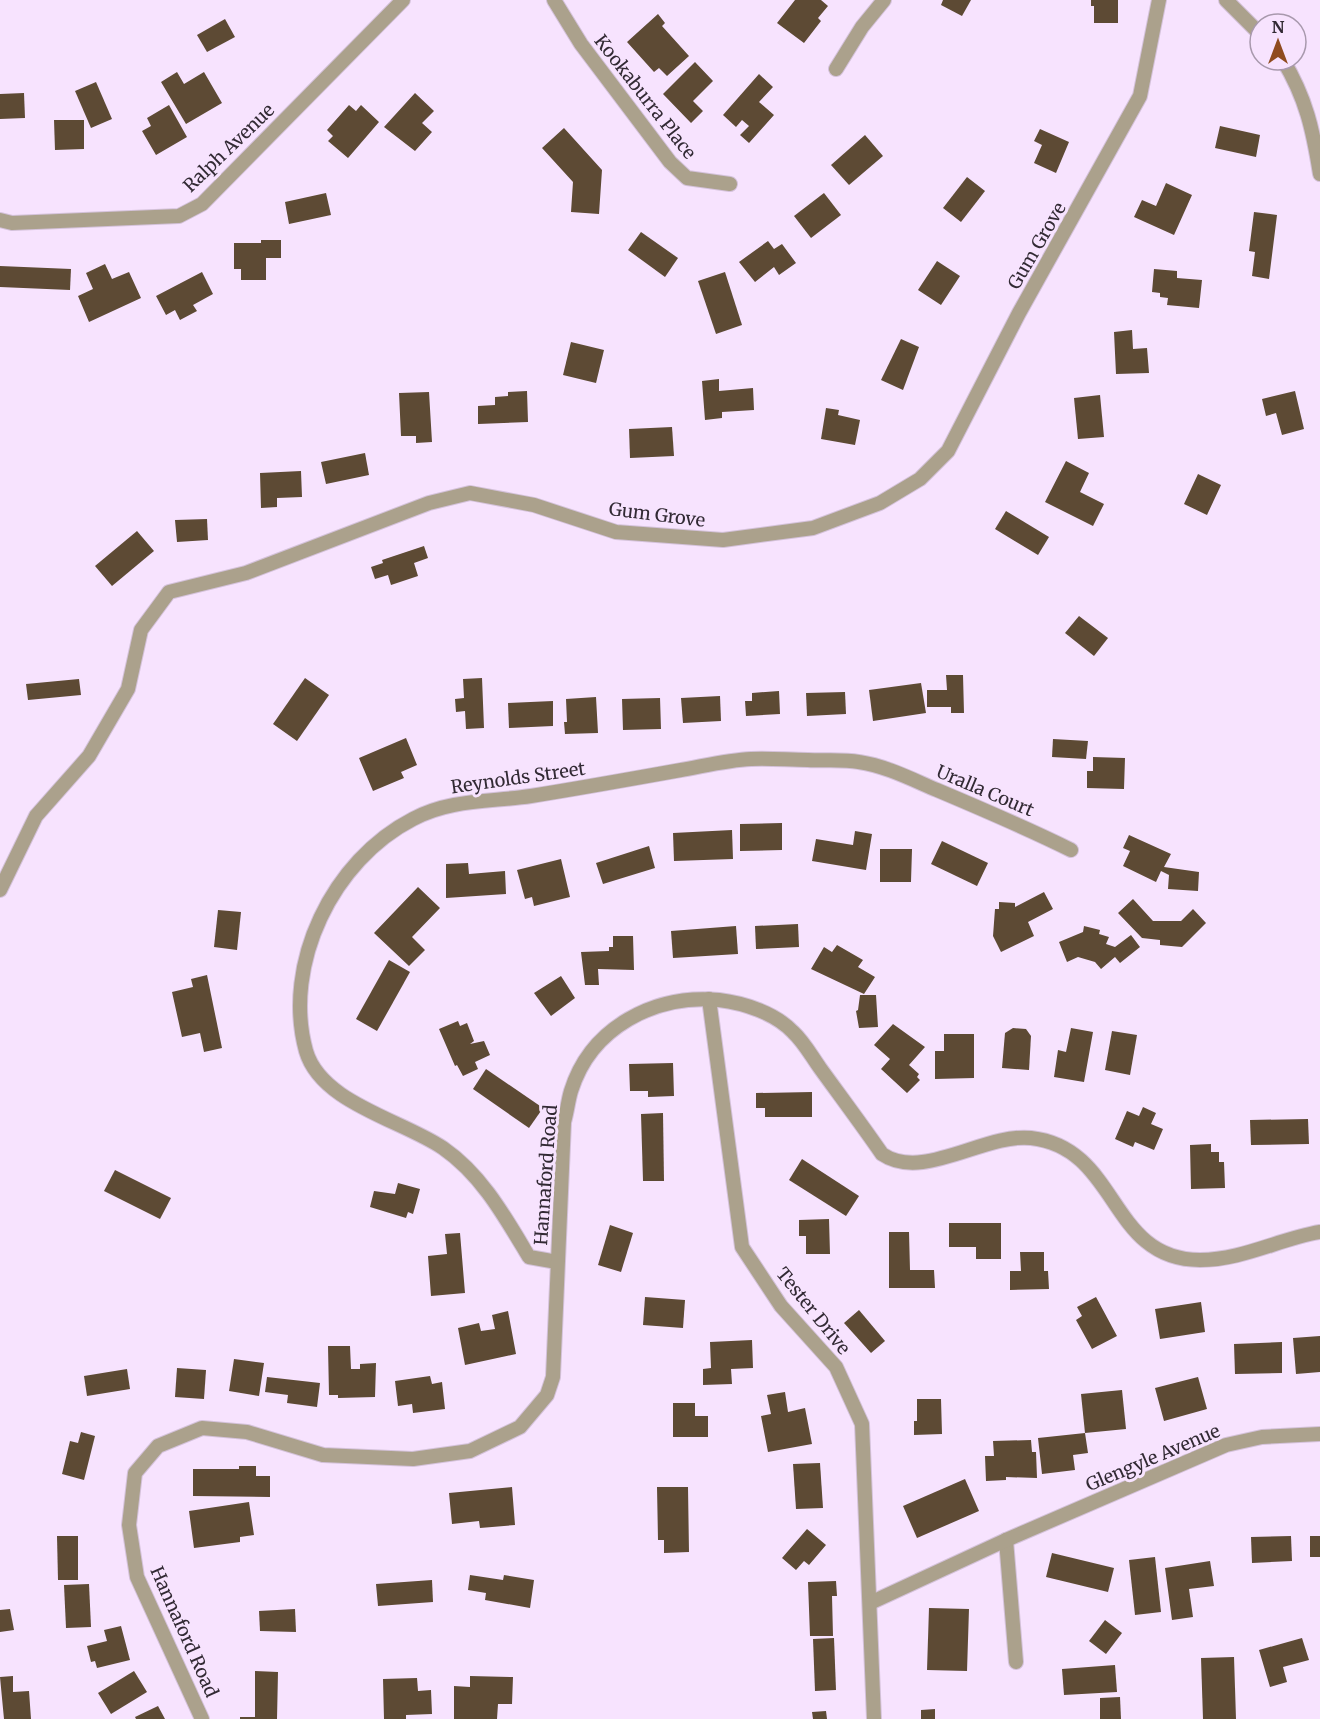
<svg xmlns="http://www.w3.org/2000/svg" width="1320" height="1719" viewBox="0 0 1320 1719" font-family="Merriweather,serif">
<rect width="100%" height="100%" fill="#f7e3fe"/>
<!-- building -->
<g fill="#5d4a34">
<path d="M795 0H821L828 6 818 18 821 21 804 43 777 23Z"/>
<path d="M943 0H971L962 16 941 5Z"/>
<path d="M1091 0H1118V23H1094V6H1091Z"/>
<path d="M658 14 665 23 662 26 689 56 667 76 659 68 654 72 627 42Z"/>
<path d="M225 19 235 37 207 52 197 35Z"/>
<path d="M695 62 713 81 693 101 703 111 691 123 663 94Z"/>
<path d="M177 72 184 84 204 72 222 103 186 124 161 82Z"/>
<path d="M759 74 773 87 759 102 774 115 749 143 740 135 749 126 742 120 736 127 723 115Z"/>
<path d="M96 82 112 119 91 128 75 91Z"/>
<path d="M24 93 25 118 0 119V94Z"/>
<path d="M415 93 434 111 422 123 432 132 415 151 384 127Z"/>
<path d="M169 105 187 137 156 155 142 131 151 126 147 118Z"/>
<path d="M349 105 356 111 361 105 379 122 348 158 328 141 333 136 327 130Z"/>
<path d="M54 120H84V149L55 150Z"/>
<path d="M1220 126 1260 135 1256 157 1215 148Z"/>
<path d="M564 128 602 170 599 214 571 212 573 182 542 148Z"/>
<path d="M1040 129 1069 142 1056 173 1034 163 1042 145 1034 141Z"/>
<path d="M865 135 883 156 849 185 831 165Z"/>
<path d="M967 177 985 191 961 222 943 208Z"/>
<path d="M1166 183 1192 195 1174 235 1134 217 1142 200 1156 206Z"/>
<path d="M326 193 331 215 289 224 285 202Z"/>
<path d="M824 193 841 215 811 238 794 216Z"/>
<path d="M1254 212 1277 215 1269 279 1252 276 1255 252 1249 251Z"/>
<path d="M641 232 678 258 665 277 628 250Z"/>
<path d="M261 240H281V258H266V280H241V269H234V243H261Z"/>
<path d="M768 241 774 249 782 244 796 263 779 275 774 267 755 282 739 262Z"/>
<path d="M937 261 960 276 941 305 918 290Z"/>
<path d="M105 264 112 279 129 272 141 298 89 322 78 296 93 289 86 273Z"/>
<path d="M0 266 71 269 70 290 0 287Z"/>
<path d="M1154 269 1177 271V278L1202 280 1199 308 1167 305 1168 298 1160 297V293L1152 292Z"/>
<path d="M202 272 213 294 193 305 197 311 180 320 175 310 166 315 156 296Z"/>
<path d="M725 272 742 325 716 334 698 281Z"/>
<path d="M1132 330 1133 349 1147 348 1149 373 1116 374 1114 332Z"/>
<path d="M901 339 919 347 903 390 881 380Z"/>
<path d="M571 342 604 350 596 383 563 375Z"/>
<path d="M719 379V391L753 388 754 410 722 412V418L705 420 702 381Z"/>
<path d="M527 391 528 422 478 424V406L495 405V397L508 396V392Z"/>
<path d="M1295 391 1304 429 1282 435 1276 413 1266 416 1262 399Z"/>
<path d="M429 392 432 442 416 443V436H401L399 393Z"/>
<path d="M1100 395 1104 437 1078 439 1074 398Z"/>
<path d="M826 408 839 410 838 415 860 420 855 445 821 439Z"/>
<path d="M672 427 674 456 630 458 629 429Z"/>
<path d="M365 453 369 475 326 484 321 462Z"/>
<path d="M1066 461 1089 473 1080 492 1104 504 1093 526 1045 502Z"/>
<path d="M301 471 302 497 277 498V507L261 508 260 473Z"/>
<path d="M1198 474 1221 485 1207 515 1184 504Z"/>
<path d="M1006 511 1049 537 1038 555 995 529Z"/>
<path d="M207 519 208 540 177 542 175 520Z"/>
<path d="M137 531 154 551 112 586 95 566Z"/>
<path d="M424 546 428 558 414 563 418 576 391 585 388 575 375 579 371 567 383 563 382 560Z"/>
<path d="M1079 616 1108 638 1094 656 1065 633Z"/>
<path d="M946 675H963L964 713H951V707H927V690H947Z"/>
<path d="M305 678 329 695 297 741 273 724Z"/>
<path d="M482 678 484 728 466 729 465 711 456 712 455 699 464 698 463 679Z"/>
<path d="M79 679 81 695 28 700 26 684Z"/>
<path d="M921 683 926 713 873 721 869 690Z"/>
<path d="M779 691 780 714 746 716 745 701H752V693Z"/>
<path d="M845 692 846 714 807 716 806 693Z"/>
<path d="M720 696 721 721 683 723 681 698Z"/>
<path d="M596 697 598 733 565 734 564 722H567L566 699Z"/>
<path d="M660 698 661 729 623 730 622 699Z"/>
<path d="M553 701V726L509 728 508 703Z"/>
<path d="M406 738 417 765 401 772 404 778 373 791 359 758Z"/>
<path d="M1053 739 1088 741 1086 759 1052 757Z"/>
<path d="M1093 757 1125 758 1124 789 1087 788V771H1093Z"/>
<path d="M782 823V850L740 851V824Z"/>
<path d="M732 830 733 859 674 861 673 833Z"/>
<path d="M855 831 872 834 866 870 812 861 816 839 853 845Z"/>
<path d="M1129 835 1171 854 1164 867 1199 872 1198 891 1168 889 1169 875 1161 871 1156 882 1123 866 1130 851 1123 848Z"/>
<path d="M942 841 988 863 977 886 931 864Z"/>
<path d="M649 846 655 868 603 884 596 863Z"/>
<path d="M880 849H912L911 882H880Z"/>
<path d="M561 859 570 897 534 906 532 897 525 899 517 870Z"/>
<path d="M468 863 469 874 505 871 506 894 446 898V864Z"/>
<path d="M418 887 440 908 412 937 425 950 409 966 374 933Z"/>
<path d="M1044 892 1053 909 1028 922 1034 936 1001 952 993 936 995 909H999V902L1015 903V907Z"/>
<path d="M1133 899 1153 921H1181L1193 909 1206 923 1182 947 1160 945V940L1142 938 1118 913Z"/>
<path d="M218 910 241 912 237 950 214 947Z"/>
<path d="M798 924 799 947 756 949 755 926Z"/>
<path d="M736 926 738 954 673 958 671 931Z"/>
<path d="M1084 926 1100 930 1099 934 1109 937 1106 944 1115 947 1131 935 1140 947 1120 963 1115 957 1101 969 1095 962 1078 957 1067 962 1059 942 1083 932Z"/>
<path d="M613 936H633L634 970 598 969 599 985H585L581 952 609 951V947H613Z"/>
<path d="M837 945 863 960 858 967 875 977 864 994 811 969 824 947 832 952Z"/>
<path d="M389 960 410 972 377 1031 356 1019Z"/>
<path d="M207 975 222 1048 204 1052 200 1033 182 1037 172 992 193 987 191 979Z"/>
<path d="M561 976 575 998 551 1016 534 993Z"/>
<path d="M860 995H876L878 1027 859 1028 856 1011 858 1010Z"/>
<path d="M458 1021 460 1026 467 1023 474 1041 470 1044 484 1041 490 1055 475 1062 478 1069 463 1076 457 1065 455 1066 439 1029Z"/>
<path d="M893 1024 925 1047 909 1065 919 1074 917 1077 920 1080 907 1093 881 1069 890 1059 874 1045Z"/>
<path d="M1013 1028 1026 1029 1031 1036 1029 1070 1002 1068 1005 1033Z"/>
<path d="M1071 1028 1093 1032 1084 1082 1054 1077 1058 1050 1066 1052Z"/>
<path d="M1112 1031 1137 1035 1130 1075 1105 1070Z"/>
<path d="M944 1034H974V1078L935 1079V1051H944Z"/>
<path d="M673 1063 674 1096 648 1097V1091H630L629 1064Z"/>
<path d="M486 1069 543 1108 529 1128 473 1089Z"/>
<path d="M812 1092V1117H765V1108H756V1093Z"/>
<path d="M1143 1107 1156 1113 1151 1124 1163 1129 1154 1150 1135 1142 1133 1147 1115 1139 1127 1111 1139 1116Z"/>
<path d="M663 1113 664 1181H643L641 1114Z"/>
<path d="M1308 1119 1309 1144 1251 1145 1250 1120Z"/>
<path d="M1211 1144V1152H1219V1162H1224L1225 1188 1191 1189 1190 1145Z"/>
<path d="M802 1159 859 1196 846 1216 789 1180Z"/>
<path d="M115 1170 171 1198 160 1219 104 1191Z"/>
<path d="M398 1183 420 1189 413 1214 408 1212 406 1218 370 1207 374 1191 395 1194Z"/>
<path d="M829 1219 830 1254H806V1236H799V1220Z"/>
<path d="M949 1223H1001V1259H976V1247H949Z"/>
<path d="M610 1225 633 1233 621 1272 598 1265Z"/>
<path d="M889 1232H909L910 1270H934L935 1288H889Z"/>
<path d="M460 1233 465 1293 431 1296 428 1256 447 1254 445 1234Z"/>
<path d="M1020 1252H1044V1271H1048L1049 1289 1010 1290V1271H1021Z"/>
<path d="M645 1297 685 1300 683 1328 643 1325Z"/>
<path d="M1096 1297 1117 1336 1092 1349 1076 1320 1082 1316 1077 1307Z"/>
<path d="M1201 1302 1205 1332 1160 1339 1155 1309Z"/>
<path d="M859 1310 885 1341 871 1353 844 1323Z"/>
<path d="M508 1311 516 1354 465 1365 458 1328 479 1323 481 1331 495 1329 492 1315Z"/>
<path d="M1320 1336V1372L1296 1374 1293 1338Z"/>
<path d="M752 1340 753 1368 731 1369 732 1384 703 1385V1369L711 1368 710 1342Z"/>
<path d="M1282 1342V1373L1235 1374 1234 1344Z"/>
<path d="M328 1346H350L351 1369H360V1364L376 1363 375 1397 338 1398V1395H329Z"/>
<path d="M234 1359 264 1363 259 1396 229 1391Z"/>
<path d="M177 1368 206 1370 204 1399 175 1397Z"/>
<path d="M127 1369 130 1389 87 1396 84 1376Z"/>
<path d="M430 1376 432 1384 442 1382 445 1409 413 1413 412 1404 398 1406 395 1381Z"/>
<path d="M267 1377 320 1383 317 1407 287 1403 288 1395 265 1392Z"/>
<path d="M1198 1377 1207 1409 1164 1421 1155 1388Z"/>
<path d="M1122 1390 1126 1429 1085 1433 1081 1394Z"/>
<path d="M785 1392 788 1412 805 1408 812 1444 768 1452 761 1416 771 1414 767 1395Z"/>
<path d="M917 1399H941L942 1434 914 1435V1421H917Z"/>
<path d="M673 1403H695V1416H708V1437H673Z"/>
<path d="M81 1432 95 1436 84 1480 62 1474 70 1441 78 1443Z"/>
<path d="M1085 1433 1088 1453 1073 1455 1075 1470 1042 1474 1038 1438Z"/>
<path d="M1031 1440 1032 1452H1036L1037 1478 1006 1477V1480L986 1481 985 1456H994L993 1441Z"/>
<path d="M820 1463 823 1508 796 1509 793 1464Z"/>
<path d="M239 1466H256V1476H270V1497L193 1496V1469H239Z"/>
<path d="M965 1479 979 1511 917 1538 903 1506Z"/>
<path d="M512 1487 515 1525 480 1528 479 1521 452 1524 449 1493Z"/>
<path d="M657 1487H688L689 1552 664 1553V1540H658Z"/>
<path d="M249 1502 254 1535 240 1537V1542L194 1548 189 1511Z"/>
<path d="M807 1529 826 1545 809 1565 804 1561 796 1570 782 1558Z"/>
<path d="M57 1536H78V1580H58Z"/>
<path d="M1291 1536 1292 1561 1252 1563 1251 1537Z"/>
<rect x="1310" y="1536" width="10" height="21"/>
<path d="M1052 1553 1114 1568 1108 1592 1046 1577Z"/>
<path d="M1155 1557 1161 1612 1135 1615 1129 1560Z"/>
<path d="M1210 1561 1214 1586 1189 1589 1193 1617 1172 1620 1165 1568Z"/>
<path d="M470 1575 503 1580 504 1575 534 1580 530 1608 485 1600 486 1593 468 1590Z"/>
<path d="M432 1580 433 1602 378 1606 376 1584Z"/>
<path d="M836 1581 837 1596H832L833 1636H810L808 1582Z"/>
<path d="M89 1584 91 1627 66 1628 64 1585Z"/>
<path d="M929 1608 969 1609 967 1671 927 1670Z"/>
<path d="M10 1609 14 1630 0 1632V1610Z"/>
<path d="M295 1609 296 1632 260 1631 259 1611Z"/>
<path d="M1105 1620 1122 1633 1106 1654 1089 1641Z"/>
<path d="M121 1626 130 1660 97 1668 95 1661 91 1662 87 1646 107 1641 104 1630Z"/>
<path d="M834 1638 836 1690 815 1691 813 1639Z"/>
<path d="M1302 1638 1309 1660 1283 1667 1287 1682 1270 1687 1259 1650Z"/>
<path d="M1234 1657 1236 1719H1203L1201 1658Z"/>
<path d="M1115 1665 1117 1692 1064 1695 1062 1669Z"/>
<path d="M134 1671 147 1692 111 1714 98 1693Z"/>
<path d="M255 1671 278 1672 277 1719H240V1717H255Z"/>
<path d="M13 1676V1692L29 1691 31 1719H4L0 1677Z"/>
<path d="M470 1676 513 1677 512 1704H498L497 1719H454V1686L470 1687Z"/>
<path d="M417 1678 418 1691 431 1690 432 1714 406 1715V1719H384L383 1679Z"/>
<path d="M1120 1697 1121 1719H1100V1698Z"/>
<path d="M158 1706 165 1719H136L135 1717Z"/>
<path d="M935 1709V1719H921V1710Z"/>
<path d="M826 1711 827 1719H813L812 1712Z"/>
</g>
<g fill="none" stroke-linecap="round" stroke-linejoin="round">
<!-- minor casing -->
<g stroke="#d4c2da" stroke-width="16">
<g id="minor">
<path d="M554 0 581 44 670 162 687 178 730 184"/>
<path d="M1226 0 1260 34"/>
<path d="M1283 60C1306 98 1313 130 1320 174"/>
<path d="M836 69 862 27 884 0"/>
<path d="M0 220 12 223 179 216 202 204 403 0"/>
<path d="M0 890 36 816 89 756 128 689 141 630 169 592 246 573 429 503 470 493 534 505 616 532 723 540 813 528 880 503 920 479 948 451 1019 313 1140 96 1159 0"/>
<path d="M709 999 742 1247 781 1306 836 1367 862 1424 874 1719"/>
<path d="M557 1262 529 1257C505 1217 482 1175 443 1148 402 1120 321 1103 306 1051 282 964 333 860 413 819 450 799 491 802 531 796 581 788 631 779 681 770 704 766 728 760 751 759 770 758 789 760 808 760 825 761 843 759 859 762 886 766 911 779 937 790 982 809 1027 828 1071 850"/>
<path d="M1006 1540 1016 1662"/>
<path d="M870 1603 1006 1540 1226 1445 1262 1437 1320 1434"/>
<path d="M202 1719 137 1577 129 1525 135 1473 158 1446 202 1428 247 1432 323 1455 413 1459 470 1451 520 1427 547 1395 553 1377 564 1122C567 1112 568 1101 571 1091 591 1027 655 994 719 1000 744 1003 775 1013 793 1032 804 1042 812 1057 820 1068 841 1097 862 1125 882 1154 923 1182 984 1133 1031 1138 1120 1148 1108 1260 1200 1260 1242 1260 1279 1239 1320 1232"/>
</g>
</g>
<!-- minor -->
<use href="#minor" stroke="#aba18c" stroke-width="14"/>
</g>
<g text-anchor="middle" stroke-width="6" stroke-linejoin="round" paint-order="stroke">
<!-- street labels -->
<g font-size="18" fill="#322a34" stroke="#f7e3fe">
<text transform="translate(645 97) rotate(52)" y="6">Kookaburra Place</text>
<text transform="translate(229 148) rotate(-44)" y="6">Ralph Avenue</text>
<text transform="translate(1037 246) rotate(-60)" y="6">Gum Grove</text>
<text transform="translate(657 515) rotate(7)" y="6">Gum Grove</text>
<text transform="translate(518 778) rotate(-8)" y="6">Reynolds Street</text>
<text transform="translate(985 791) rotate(23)" y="6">Uralla Court</text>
<text transform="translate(546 1175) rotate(-86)" y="6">Hannaford Road</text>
<text transform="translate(813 1311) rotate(51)" y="6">Tester Drive</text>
<text transform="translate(1153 1458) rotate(-23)" y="6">Glengyle Avenue</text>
<text transform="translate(184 1632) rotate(66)" y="6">Hannaford Road</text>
</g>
</g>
<!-- north arrow -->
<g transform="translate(1278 42)"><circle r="28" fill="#f7e3fe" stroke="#a899ad" stroke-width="1.5"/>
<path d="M0-4.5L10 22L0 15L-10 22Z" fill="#8f4b1f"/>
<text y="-9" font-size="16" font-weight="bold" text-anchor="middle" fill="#322a34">N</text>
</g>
</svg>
